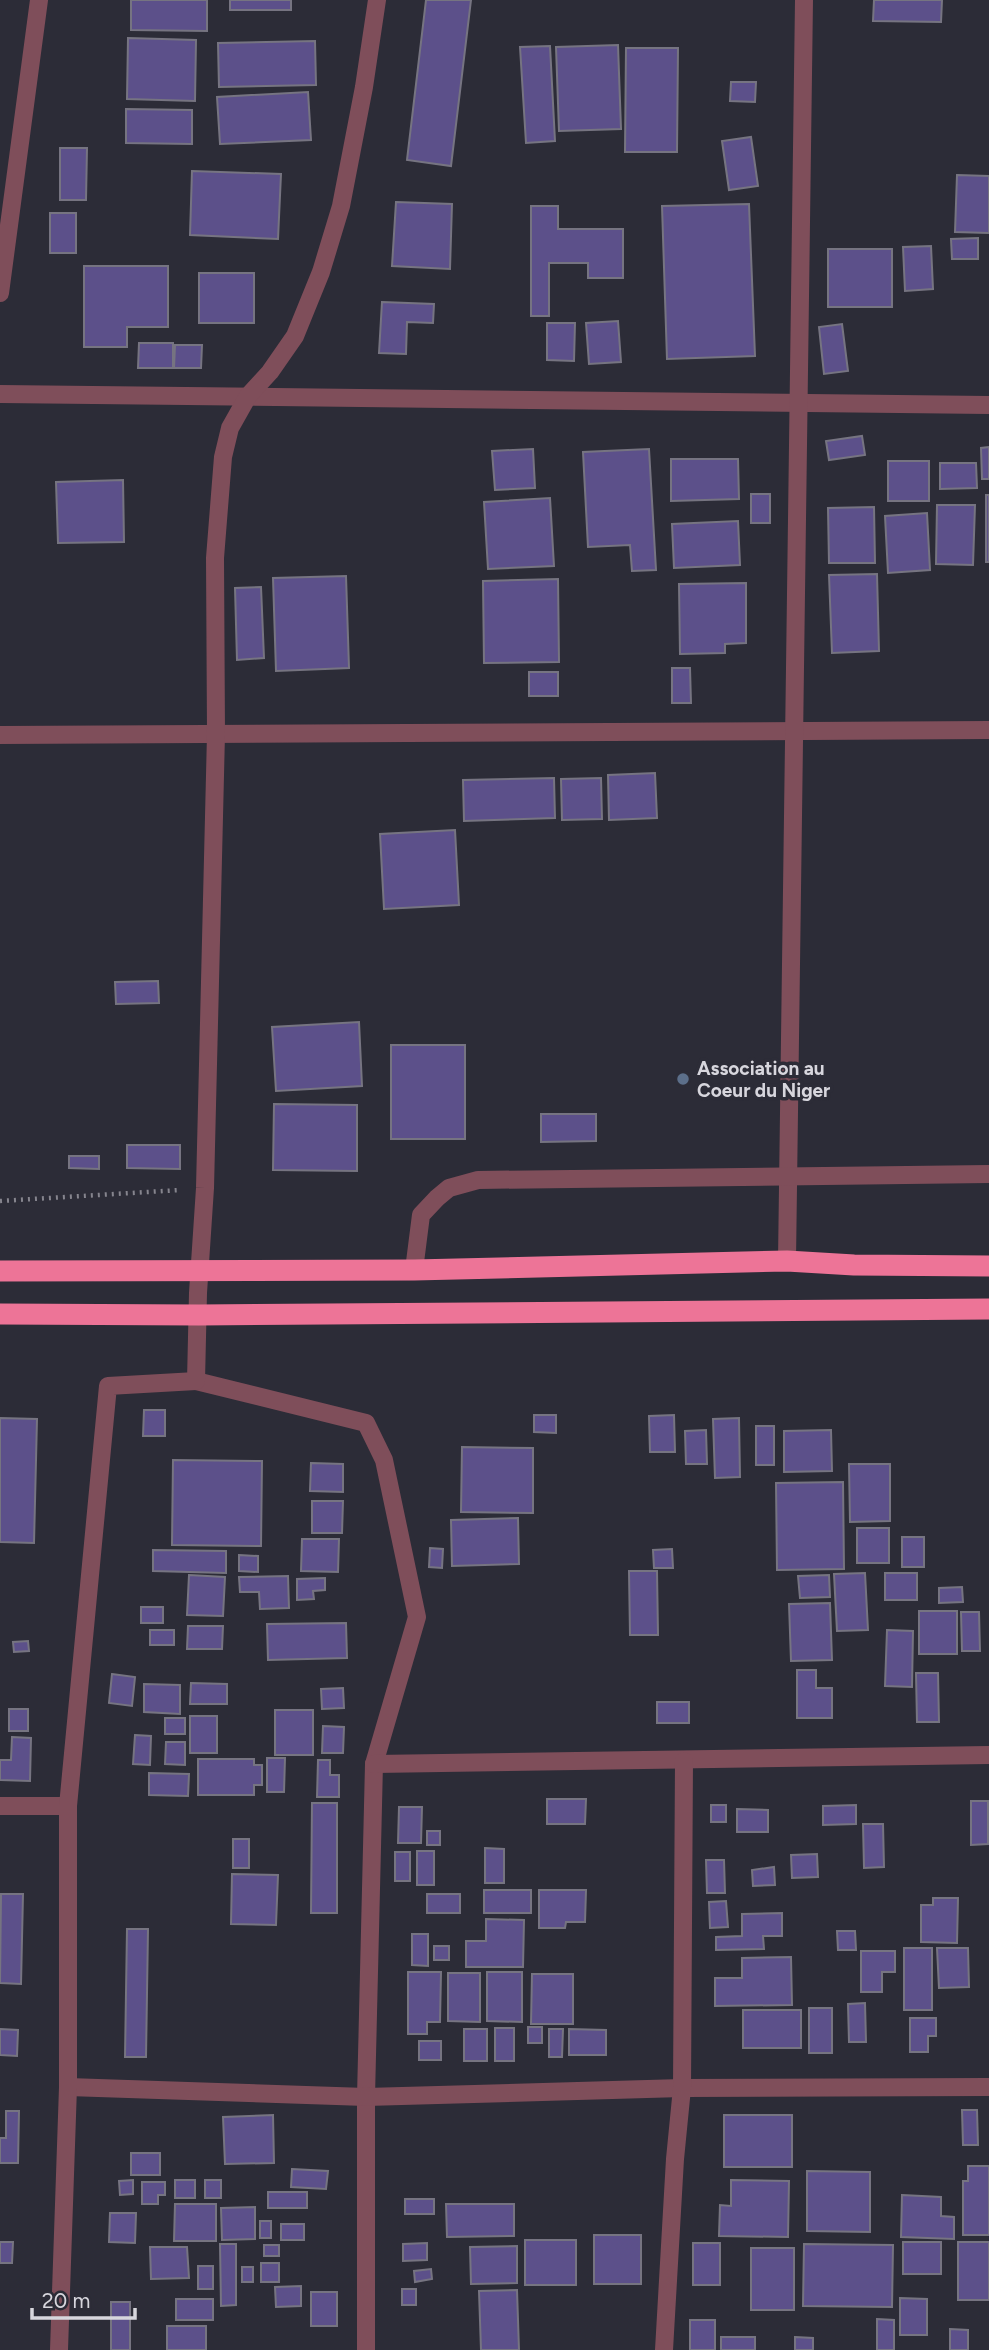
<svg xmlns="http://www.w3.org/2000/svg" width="989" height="2350" viewBox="0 0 989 2350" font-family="Figtree,sans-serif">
<rect width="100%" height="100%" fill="#2c2c37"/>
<!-- building -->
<g fill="#5c508a" stroke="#767481" stroke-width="2">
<path d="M131 0H207V31L131 30Z"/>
<rect x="230" y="0" width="61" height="10"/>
<path d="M426 0H471L451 166 407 160Z"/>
<path d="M874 0H942L941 22 873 21Z"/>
<path d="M128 38 196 40 195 101 127 99Z"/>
<path d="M315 41 316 85 219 87 218 43Z"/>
<path d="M618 45 621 129 559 131 556 47Z"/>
<path d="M550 46 555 141 526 143 520 47Z"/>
<path d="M626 48H678L677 152H625Z"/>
<path d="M731 82H756L755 102 730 101Z"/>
<path d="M308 92 311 140 220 144 217 97Z"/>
<path d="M126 109 192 110V144L126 143Z"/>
<path d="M751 137 758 186 729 190 722 141Z"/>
<path d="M60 148H87L86 200H60Z"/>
<path d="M192 171 281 174 278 239 190 235Z"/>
<path d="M957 175 989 176V233L955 232Z"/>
<path d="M396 202 452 204 450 269 392 266Z"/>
<path d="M749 204 755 356 667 359 662 206Z"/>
<path d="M531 206H558V229H623V278H588V263H549V316H531Z"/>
<rect x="50" y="213" width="26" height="40"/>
<path d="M978 238V259H952L951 239Z"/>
<path d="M931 246 933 289 905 291 903 247Z"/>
<rect x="828" y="249" width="64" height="58"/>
<path d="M84 266H168V327H127V347H84Z"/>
<rect x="199" y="273" width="55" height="50"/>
<path d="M382 302 434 304 433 323 407 322 406 354 379 353Z"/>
<path d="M618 321 621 362 589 364 586 323Z"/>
<path d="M547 323H575L574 361 547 360Z"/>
<path d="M842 324 848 371 824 374 819 327Z"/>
<path d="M139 343H173V368H138Z"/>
<path d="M175 345H202L201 368H174Z"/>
<path d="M862 436 865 455 829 460 826 441Z"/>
<path d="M989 447V479H982L981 448Z"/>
<path d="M533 449 535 488 495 490 492 451Z"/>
<path d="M649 449 656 570 632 571 630 545 588 547 583 452Z"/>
<path d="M671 459H738L739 499 671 501Z"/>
<rect x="888" y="461" width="41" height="40"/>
<path d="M940 463H976L977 488 940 489Z"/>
<path d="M123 480 124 542 58 543 56 482Z"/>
<rect x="751" y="494" width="19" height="29"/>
<rect x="986" y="495" width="3" height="67"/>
<path d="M550 498 554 566 488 569 484 502Z"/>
<path d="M937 505H975L973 565 936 564Z"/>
<path d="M874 507 875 563H829L828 508Z"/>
<path d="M927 513 930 570 888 573 885 516Z"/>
<path d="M738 521 740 565 674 568 672 524Z"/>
<path d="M877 574 879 651 832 653 829 575Z"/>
<path d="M346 576 349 668 276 671 273 578Z"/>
<path d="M558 579 559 662 484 663 483 581Z"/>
<path d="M746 583V643L725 644V653L680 654 679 584Z"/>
<path d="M261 587 264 658 237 660 235 588Z"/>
<path d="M672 668H690L691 703H672Z"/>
<rect x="529" y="672" width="29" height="24"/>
<path d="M655 773 657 818 609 820 608 775Z"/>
<path d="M554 778 555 818 464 821 463 780Z"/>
<path d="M601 778 602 819 562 820 561 779Z"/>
<path d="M455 830 459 905 384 909 380 834Z"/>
<path d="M158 981 159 1003 116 1004 115 982Z"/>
<path d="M359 1022 362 1086 276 1091 272 1027Z"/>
<rect x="391" y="1045" width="74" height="94"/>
<path d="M274 1104 357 1105V1171L273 1170Z"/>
<path d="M541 1114H596V1141L541 1142Z"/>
<path d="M127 1145H180V1169L127 1168Z"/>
<path d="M69 1156H99V1169L69 1168Z"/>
<path d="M144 1410H165V1436H143Z"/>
<path d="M534 1415H556V1433L534 1432Z"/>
<path d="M674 1415 675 1452H650L649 1416Z"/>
<path d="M0 1418 37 1419 34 1543 0 1542Z"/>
<path d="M739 1418 740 1477 715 1478 713 1419Z"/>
<rect x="756" y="1426" width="18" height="39"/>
<path d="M706 1430 707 1464H686L685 1431Z"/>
<path d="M831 1430 832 1471 784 1472V1431Z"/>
<path d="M462 1447 533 1448V1513L461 1512Z"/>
<path d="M173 1460 262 1461 261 1546 172 1545Z"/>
<path d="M311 1463 343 1464V1492L310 1491Z"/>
<path d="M849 1464H890V1521L850 1522Z"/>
<path d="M843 1482 844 1569 777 1570 776 1483Z"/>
<path d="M312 1501H343L342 1533H312Z"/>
<path d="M518 1518 519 1564 452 1566 451 1520Z"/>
<rect x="857" y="1528" width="32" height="35"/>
<rect x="902" y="1537" width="22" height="30"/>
<path d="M302 1539H339L338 1572 301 1571Z"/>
<path d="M430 1548 443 1549 442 1568 429 1567Z"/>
<path d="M672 1549 673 1568H654L653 1550Z"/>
<path d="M153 1550 226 1551V1573L153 1571Z"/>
<path d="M239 1555 258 1556V1572L239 1571Z"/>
<path d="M629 1571H657L658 1635H630Z"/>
<path d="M865 1573 868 1630 837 1631 834 1574Z"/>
<rect x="885" y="1573" width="32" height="27"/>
<path d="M189 1575 225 1577 223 1616 187 1615Z"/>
<path d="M829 1575 830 1597 800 1598 798 1576Z"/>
<path d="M288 1576 289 1608 260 1609 259 1592H240L239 1577Z"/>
<path d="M325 1578V1590L313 1591 314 1599 297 1600V1579Z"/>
<path d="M962 1587 963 1602 939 1603V1588Z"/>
<path d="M830 1603 832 1660 791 1661 789 1604Z"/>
<rect x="141" y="1607" width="22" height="16"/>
<rect x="919" y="1611" width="38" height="43"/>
<path d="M961 1612H979L980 1651H962Z"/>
<path d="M346 1623 347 1658 268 1660 267 1624Z"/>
<path d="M188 1626H223L222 1649H187Z"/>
<rect x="150" y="1630" width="24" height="15"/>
<path d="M887 1630 913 1631 912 1687 885 1686Z"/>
<path d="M28 1641 29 1651 14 1652 13 1642Z"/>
<path d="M797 1670H816V1688H832V1718H797Z"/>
<path d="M916 1673H938L939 1722H917Z"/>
<path d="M112 1674 135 1677 132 1706 109 1703Z"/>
<path d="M191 1683 227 1684V1704H190Z"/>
<path d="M144 1684 180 1685V1714L144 1712Z"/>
<path d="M343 1688 344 1708 322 1709 321 1689Z"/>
<rect x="657" y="1702" width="32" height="21"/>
<rect x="9" y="1709" width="19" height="22"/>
<rect x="275" y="1710" width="38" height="45"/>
<rect x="190" y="1716" width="27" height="37"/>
<rect x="165" y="1718" width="20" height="16"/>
<path d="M323 1726 344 1727 343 1753H322Z"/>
<path d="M135 1735 151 1736 150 1765 133 1764Z"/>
<path d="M12 1737 31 1738 30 1781 0 1780V1760H11Z"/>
<path d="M166 1742H185V1765L165 1764Z"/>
<path d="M267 1758H285L284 1792H267Z"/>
<path d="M198 1759H254V1765H262V1785H254V1795H198Z"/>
<path d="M318 1760H330V1775H339V1797H317Z"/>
<path d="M149 1773 189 1774 188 1796 149 1795Z"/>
<path d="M547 1799H586L585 1824H547Z"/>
<path d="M971 1801H988V1844L971 1845Z"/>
<path d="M312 1803H337V1913H311Z"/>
<rect x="711" y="1805" width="15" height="17"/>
<path d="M856 1805V1824L823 1825V1806Z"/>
<path d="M399 1807H422L421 1843H398Z"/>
<path d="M737 1809 768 1810V1832H737Z"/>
<path d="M863 1824H883L884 1867 864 1868Z"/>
<rect x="427" y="1831" width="13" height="14"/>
<rect x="233" y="1839" width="16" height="29"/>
<path d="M485 1848 504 1849V1883H485Z"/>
<rect x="417" y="1851" width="17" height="34"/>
<rect x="395" y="1852" width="15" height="29"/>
<path d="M817 1854 818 1877 792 1878 791 1855Z"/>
<path d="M706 1860H724L725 1893H707Z"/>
<path d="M774 1867 775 1885 753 1886 752 1870Z"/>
<path d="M232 1874 278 1875 276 1925 231 1924Z"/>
<rect x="484" y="1890" width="47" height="23"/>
<path d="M539 1890H586L585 1922H566L565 1928H539Z"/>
<path d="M1 1894H23L21 1984 0 1983Z"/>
<rect x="427" y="1894" width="33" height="19"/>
<path d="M933 1898H958L957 1943 921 1942V1905H933Z"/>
<path d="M726 1901 728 1927 710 1928 709 1902Z"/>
<path d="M782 1913V1936H763L764 1949 716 1950V1937L742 1936V1914Z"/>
<path d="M486 1919 524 1920 523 1967H466V1941H486Z"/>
<path d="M127 1929H148L146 2057H125Z"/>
<path d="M837 1931H855L856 1950H838Z"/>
<path d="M412 1934H428V1966L412 1965Z"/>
<rect x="434" y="1946" width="15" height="14"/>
<rect x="904" y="1948" width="28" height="62"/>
<path d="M937 1948H968L969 1987 939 1988Z"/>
<path d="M861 1951H895V1972H882V1992H861Z"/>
<path d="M791 1957 792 2005 715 2006V1978H742V1958Z"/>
<path d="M408 1972H441L440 2022H427V2034H408Z"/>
<path d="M487 1972H522V2022L487 2021Z"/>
<path d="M448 1973H480V2022L448 2021Z"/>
<path d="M532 1974H573V2024H531Z"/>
<path d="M865 2003 866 2042H849L848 2004Z"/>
<rect x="809" y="2008" width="23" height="45"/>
<rect x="743" y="2010" width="58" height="38"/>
<path d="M910 2018H936V2036H928V2052H910Z"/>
<rect x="528" y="2027" width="14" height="16"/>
<rect x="495" y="2028" width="19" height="33"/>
<path d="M0 2029 18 2030 17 2056 0 2055Z"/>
<rect x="464" y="2029" width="23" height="32"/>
<path d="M549 2029H563L562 2057H549Z"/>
<path d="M569 2029 606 2030V2055H569Z"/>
<rect x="419" y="2041" width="22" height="19"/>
<path d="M962 2110H977L978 2145H963Z"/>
<path d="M6 2111H19L18 2163H0V2138H6Z"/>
<path d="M273 2115 274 2163 225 2164 223 2117Z"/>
<rect x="724" y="2115" width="68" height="52"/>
<rect x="131" y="2153" width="29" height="22"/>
<path d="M968 2166H989V2235H963V2181H968Z"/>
<path d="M292 2169 328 2171 326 2189 291 2187Z"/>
<path d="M807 2171 870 2172V2232L807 2231Z"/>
<path d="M133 2180V2194L120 2195 119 2181Z"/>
<rect x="175" y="2180" width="20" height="18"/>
<rect x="205" y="2180" width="16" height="18"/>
<path d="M731 2180 789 2181 788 2237 719 2236 720 2205 731 2206Z"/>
<path d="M142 2182H165V2195H158V2204H142Z"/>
<rect x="268" y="2192" width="39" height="16"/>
<path d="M902 2195 941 2197V2216L954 2217V2239L901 2237Z"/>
<rect x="405" y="2199" width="29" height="15"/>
<path d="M175 2204H216V2241H174Z"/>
<path d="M446 2204H514V2236L447 2237Z"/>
<path d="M255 2207V2239L222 2240 221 2208Z"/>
<path d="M110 2213H136L135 2243 109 2242Z"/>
<rect x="260" y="2221" width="11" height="17"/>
<rect x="281" y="2224" width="23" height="16"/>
<rect x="594" y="2235" width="47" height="49"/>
<rect x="525" y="2240" width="51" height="45"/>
<path d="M0 2242H13L12 2263H0Z"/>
<rect x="903" y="2242" width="38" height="32"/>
<rect x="958" y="2242" width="31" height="58"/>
<path d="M427 2243V2260L403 2261V2244Z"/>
<rect x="693" y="2243" width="27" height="42"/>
<path d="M220 2244H236V2305L221 2306Z"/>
<path d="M804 2244 893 2245 892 2307 803 2306Z"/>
<rect x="264" y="2245" width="15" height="11"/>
<path d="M517 2246V2283L471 2284 470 2247Z"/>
<path d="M150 2247H187L189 2278 151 2279Z"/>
<rect x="751" y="2248" width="43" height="62"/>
<rect x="261" y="2263" width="18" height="19"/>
<rect x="198" y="2266" width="15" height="23"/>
<rect x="242" y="2267" width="11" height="15"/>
<path d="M431 2269 432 2279 415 2282 414 2271Z"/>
<path d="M301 2286V2306L276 2307 275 2287Z"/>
<rect x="402" y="2289" width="14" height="16"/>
<path d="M517 2290 519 2350H481L479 2291Z"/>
<rect x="311" y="2292" width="26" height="34"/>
<path d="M900 2298 927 2299V2335H900Z"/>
<rect x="176" y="2299" width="37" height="21"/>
<rect x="111" y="2302" width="19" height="48"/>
<path d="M877 2319 894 2320V2350H877Z"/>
<rect x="690" y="2320" width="25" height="30"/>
<rect x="167" y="2326" width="39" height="24"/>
<path d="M950 2329 968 2330V2350H950Z"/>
<rect x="721" y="2337" width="34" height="13"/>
<path d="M795 2337 813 2338V2350H795Z"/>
</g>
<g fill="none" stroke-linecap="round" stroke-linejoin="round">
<!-- path -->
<path stroke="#86858e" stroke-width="4.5" stroke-dasharray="2 5" stroke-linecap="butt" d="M0 1201 180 1190"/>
<!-- minor -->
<g stroke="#7f4e5a" stroke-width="18">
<path d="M0 293 39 0"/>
<path d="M0 394 989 405"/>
<path d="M0 735 989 730"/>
<path d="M787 1261 804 0"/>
<path d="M414 1270 421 1215 437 1198 449 1188 478 1180 989 1174"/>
<path d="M196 1381 366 1423 384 1460 417 1617 374 1764 366 2097V2350"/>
<path d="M374 1764 989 1755"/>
<path d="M0 1806H68"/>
<path d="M68 2087 366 2097 682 2088 989 2087"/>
<path d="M59 2350 68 2087V1806L108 1386 196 1381 198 1293 205 1188 216 734 215 558 223 457 230 428 248 396 270 372 295 336 321 272 341 206 364 87 377 0"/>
<path d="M664 2350 675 2159 682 2088 684 1761"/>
</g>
<!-- highway -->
<g stroke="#ed7497" stroke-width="21">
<path d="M0 1271 414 1270 787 1261 854 1265 989 1266"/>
<path d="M0 1314 199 1315 989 1309"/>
</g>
</g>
<!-- markers -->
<circle fill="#5c6f8a" stroke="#2c2c37" stroke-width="2.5" cx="683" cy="1079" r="7"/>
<g text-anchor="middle" stroke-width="7" stroke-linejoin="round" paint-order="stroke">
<!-- poi labels -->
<g font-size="19" font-weight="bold" fill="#d7d6dd" stroke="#2c2c37" text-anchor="start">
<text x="697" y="1075">Association au<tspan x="697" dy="22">Coeur du Niger</tspan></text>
</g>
</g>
<!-- scale -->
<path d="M32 2308v10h103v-10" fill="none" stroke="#d7d6dd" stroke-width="3.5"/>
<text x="42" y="2308" font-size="21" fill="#d7d6dd" stroke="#2c2c37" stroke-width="5" paint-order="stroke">20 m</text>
</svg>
